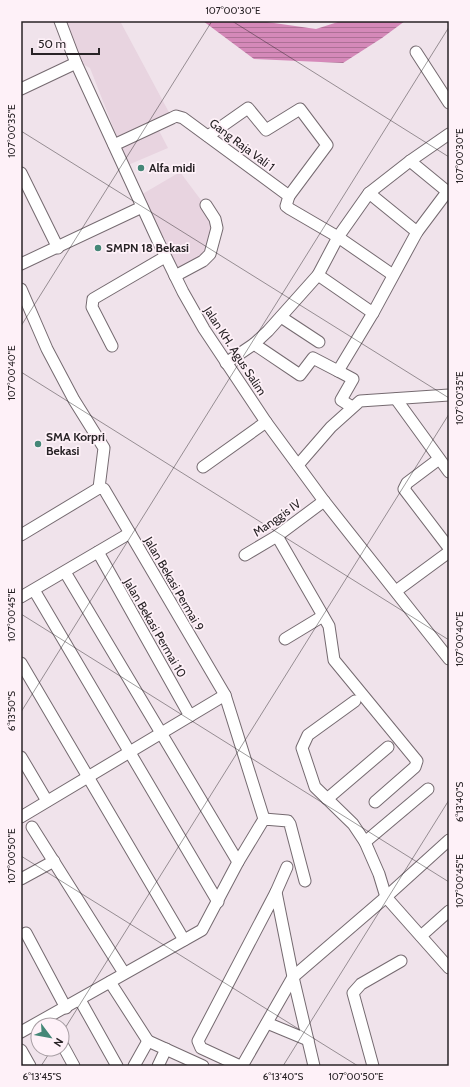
<svg xmlns="http://www.w3.org/2000/svg" width="470" height="1087" viewBox="0 0 470 1087" font-family="Cabin,sans-serif">
<defs>
<pattern id="water-rules" width="6" height="5" patternUnits="userSpaceOnUse"><rect width="6" height="5" fill="#d589b9"/><path d="M0 2.5h6" fill="none" stroke="#ad7096"/></pattern>
</defs>
<rect width="100%" height="100%" fill="#f0e3eb"/>
<!-- built -->
<g fill="#e8d4e0">
<path d="M61 21H120L172 118 156 125 168 148 128 165 90 68 75 60Z"/>
<path d="M180 172 215 219 210 254 175 276 139 196Z"/>
</g>
<!-- water -->
<path fill="url(#water-rules)" d="M203 21H260L316 29 341 21H405L382 38 343 63 254 59Z"/>
<g fill="none" stroke-linecap="round" stroke-linejoin="round">
<!-- minor casing -->
<g stroke="#756a70" stroke-width="13">
<g id="minor">
<path d="M60 21 76 63 158 241 183 292 204 329 266 422 324 501 449 659"/>
<path d="M416 52 449 103"/>
<path d="M21 89 76 63"/>
<path d="M208 136 248 108 266 130 300 109 327 145 289 196"/>
<path d="M114 145 172 118 176 116 183 118 289 196 286 206 290 209 338 237 393 275"/>
<path d="M410 161 449 193"/>
<path d="M21 173 58 248"/>
<path d="M369 193 417 232"/>
<path d="M21 264 142 207"/>
<path d="M318 275 373 313"/>
<path d="M175 276 203 261 210 254 217 228 215 219 206 205"/>
<path d="M21 289 47 349 74 400 104 448 99 488"/>
<path d="M281 317 319 342"/>
<path d="M254 344 300 375 313 358 338 371 373 313 417 232 447 192"/>
<path d="M112 346 92 307 93 299 165 257"/>
<path d="M226 363 254 344 268 331 318 275 338 237 369 193 410 161 449 134"/>
<path d="M338 371 353 379 341 400 352 407"/>
<path d="M396 399 449 472"/>
<path d="M439 459 407 483 404 489 449 548"/>
<path d="M298 465 331 427 360 401 449 395"/>
<path d="M203 467 266 422"/>
<path d="M99 488 104 489 225 695 264 819"/>
<path d="M21 535 99 488"/>
<path d="M277 536 329 626 334 660 417 761 415 767 375 802"/>
<path d="M98 552 190 716"/>
<path d="M245 555 277 536 324 501"/>
<path d="M34 590 218 902"/>
<path d="M396 591 449 552"/>
<path d="M21 597 130 533"/>
<path d="M285 639 323 616"/>
<path d="M21 663 184 940"/>
<path d="M355 701 308 735 302 748 315 787 353 824 365 842 379 874 386 897 449 968"/>
<path d="M21 757 47 801"/>
<path d="M327 799 388 747"/>
<path d="M21 817 225 695"/>
<path d="M32 827 124 973"/>
<path d="M365 842 428 789"/>
<path d="M238 862 264 819 288 821 290 824 305 881"/>
<path d="M21 879 54 861"/>
<path d="M276 892 287 867"/>
<path d="M26 933 66 1008"/>
<path d="M421 936 449 911"/>
<path d="M110 982 148 1041"/>
<path d="M80 1000 117 1066"/>
<path d="M267 1023 308 1040"/>
<path d="M21 1032 202 930 238 862 65 572"/>
<path d="M148 1041 203 1066"/>
<path d="M62 1044 74 1066"/>
<path d="M21 1050 30 1066"/>
<path d="M134 1066 148 1041"/>
<path d="M158 1066 166 1049"/>
<path d="M240 1066 201 1048 198 1041 276 892 293 977 314 1066"/>
<path d="M242 1066 293 977 386 897 449 840"/>
<path d="M373 1066 353 993 361 984 401 961"/>
</g>
</g>
<!-- minor -->
<use href="#minor" stroke="#fff" stroke-width="11"/>
</g>
<!-- ticks -->
<path fill="none" stroke="#282326" stroke-width="1" stroke-opacity="0.45" d="M232 21 449 157M21 131 449 398M21 326 212 21M21 372 449 640M21 614 449 882M21 712 449 27M21 856 358 1066M62 1033 449 414M41 1066 52 1049M283 1066 449 800"/>
<!-- markers -->
<g fill="#458777" stroke="#fef1f8" stroke-width="1.5">
<circle cx="141" cy="168" r="4"/>
<circle cx="98" cy="248" r="4"/>
<circle cx="38" cy="444" r="4"/>
</g>
<g text-anchor="middle" stroke-width="3.5" stroke-linejoin="round" paint-order="stroke">
<!-- street labels -->
<g font-size="12" fill="#282326" stroke="#fef1f8">
<text transform="translate(242 145) rotate(37)" y="4">Gang Raja Vali 1</text>
<text transform="translate(235 351) rotate(57)" y="4">Jalan KH. Agus Salim</text>
<text transform="translate(277 518) rotate(-35)" y="4">Manggis IV</text>
<text transform="translate(174 584) rotate(60)" y="4">Jalan Bekasi Permai 9</text>
<text transform="translate(155 628) rotate(60)" y="4">Jalan Bekasi Permai 10</text>
</g>
<!-- poi labels -->
<g font-size="12" font-weight="bold" fill="#282326" stroke="#fef1f8" text-anchor="start">
<text x="149" y="172">Alfa midi</text>
<text x="106" y="252">SMPN 18 Bekasi</text>
<text x="46" y="441">SMA Korpri<tspan x="46" dy="14">Bekasi</tspan></text>
</g>
</g>
<!-- border -->
<rect width="470" height="1087" fill="none" stroke="#fef1f8" stroke-width="44"/>
<!-- north arrow -->
<g transform="translate(50 1037) rotate(122)"><circle r="19" fill="#fef1f8" stroke="#a89fa4"/>
<path d="M0-3L7 15L0 10L-7 15Z" fill="#458777"/>
<text y="-6" font-size="11" font-weight="bold" text-anchor="middle" fill="#282326">N</text>
</g>
<!-- scale -->
<path d="M32 48v6h67v-6" fill="none" stroke="#282326" stroke-width="2"/>
<text x="38" y="48" font-size="12" fill="#282326" stroke="#fef1f8" stroke-width="3" paint-order="stroke">50 m</text>
<rect x="22" y="22" width="426" height="1043" fill="none" stroke="#282326" stroke-width="1.5"/>
<g font-size="10" text-anchor="middle" fill="#282326">
<text x="233" y="14">107°00'30"E</text>
<text transform="translate(11 131) rotate(-90)" y="4">107°00'35"E</text>
<text transform="translate(459 156) rotate(-90)" y="4">107°00'30"E</text>
<text transform="translate(11 373) rotate(-90)" y="4">107°00'40"E</text>
<text transform="translate(459 398) rotate(-90)" y="4">107°00'35"E</text>
<text transform="translate(11 615) rotate(-90)" y="4">107°00'45"E</text>
<text transform="translate(459 639) rotate(-90)" y="4">107°00'40"E</text>
<text transform="translate(11 711) rotate(-90)" y="4">6°13'50"S</text>
<text transform="translate(459 802) rotate(-90)" y="4">6°13'40"S</text>
<text transform="translate(11 856) rotate(-90)" y="4">107°00'50"E</text>
<text transform="translate(459 881) rotate(-90)" y="4">107°00'45"E</text>
<text x="42" y="1080">6°13'45"S</text>
<text x="283" y="1080">6°13'40"S</text>
<text x="356" y="1080">107°00'50"E</text>
</g>
</svg>
